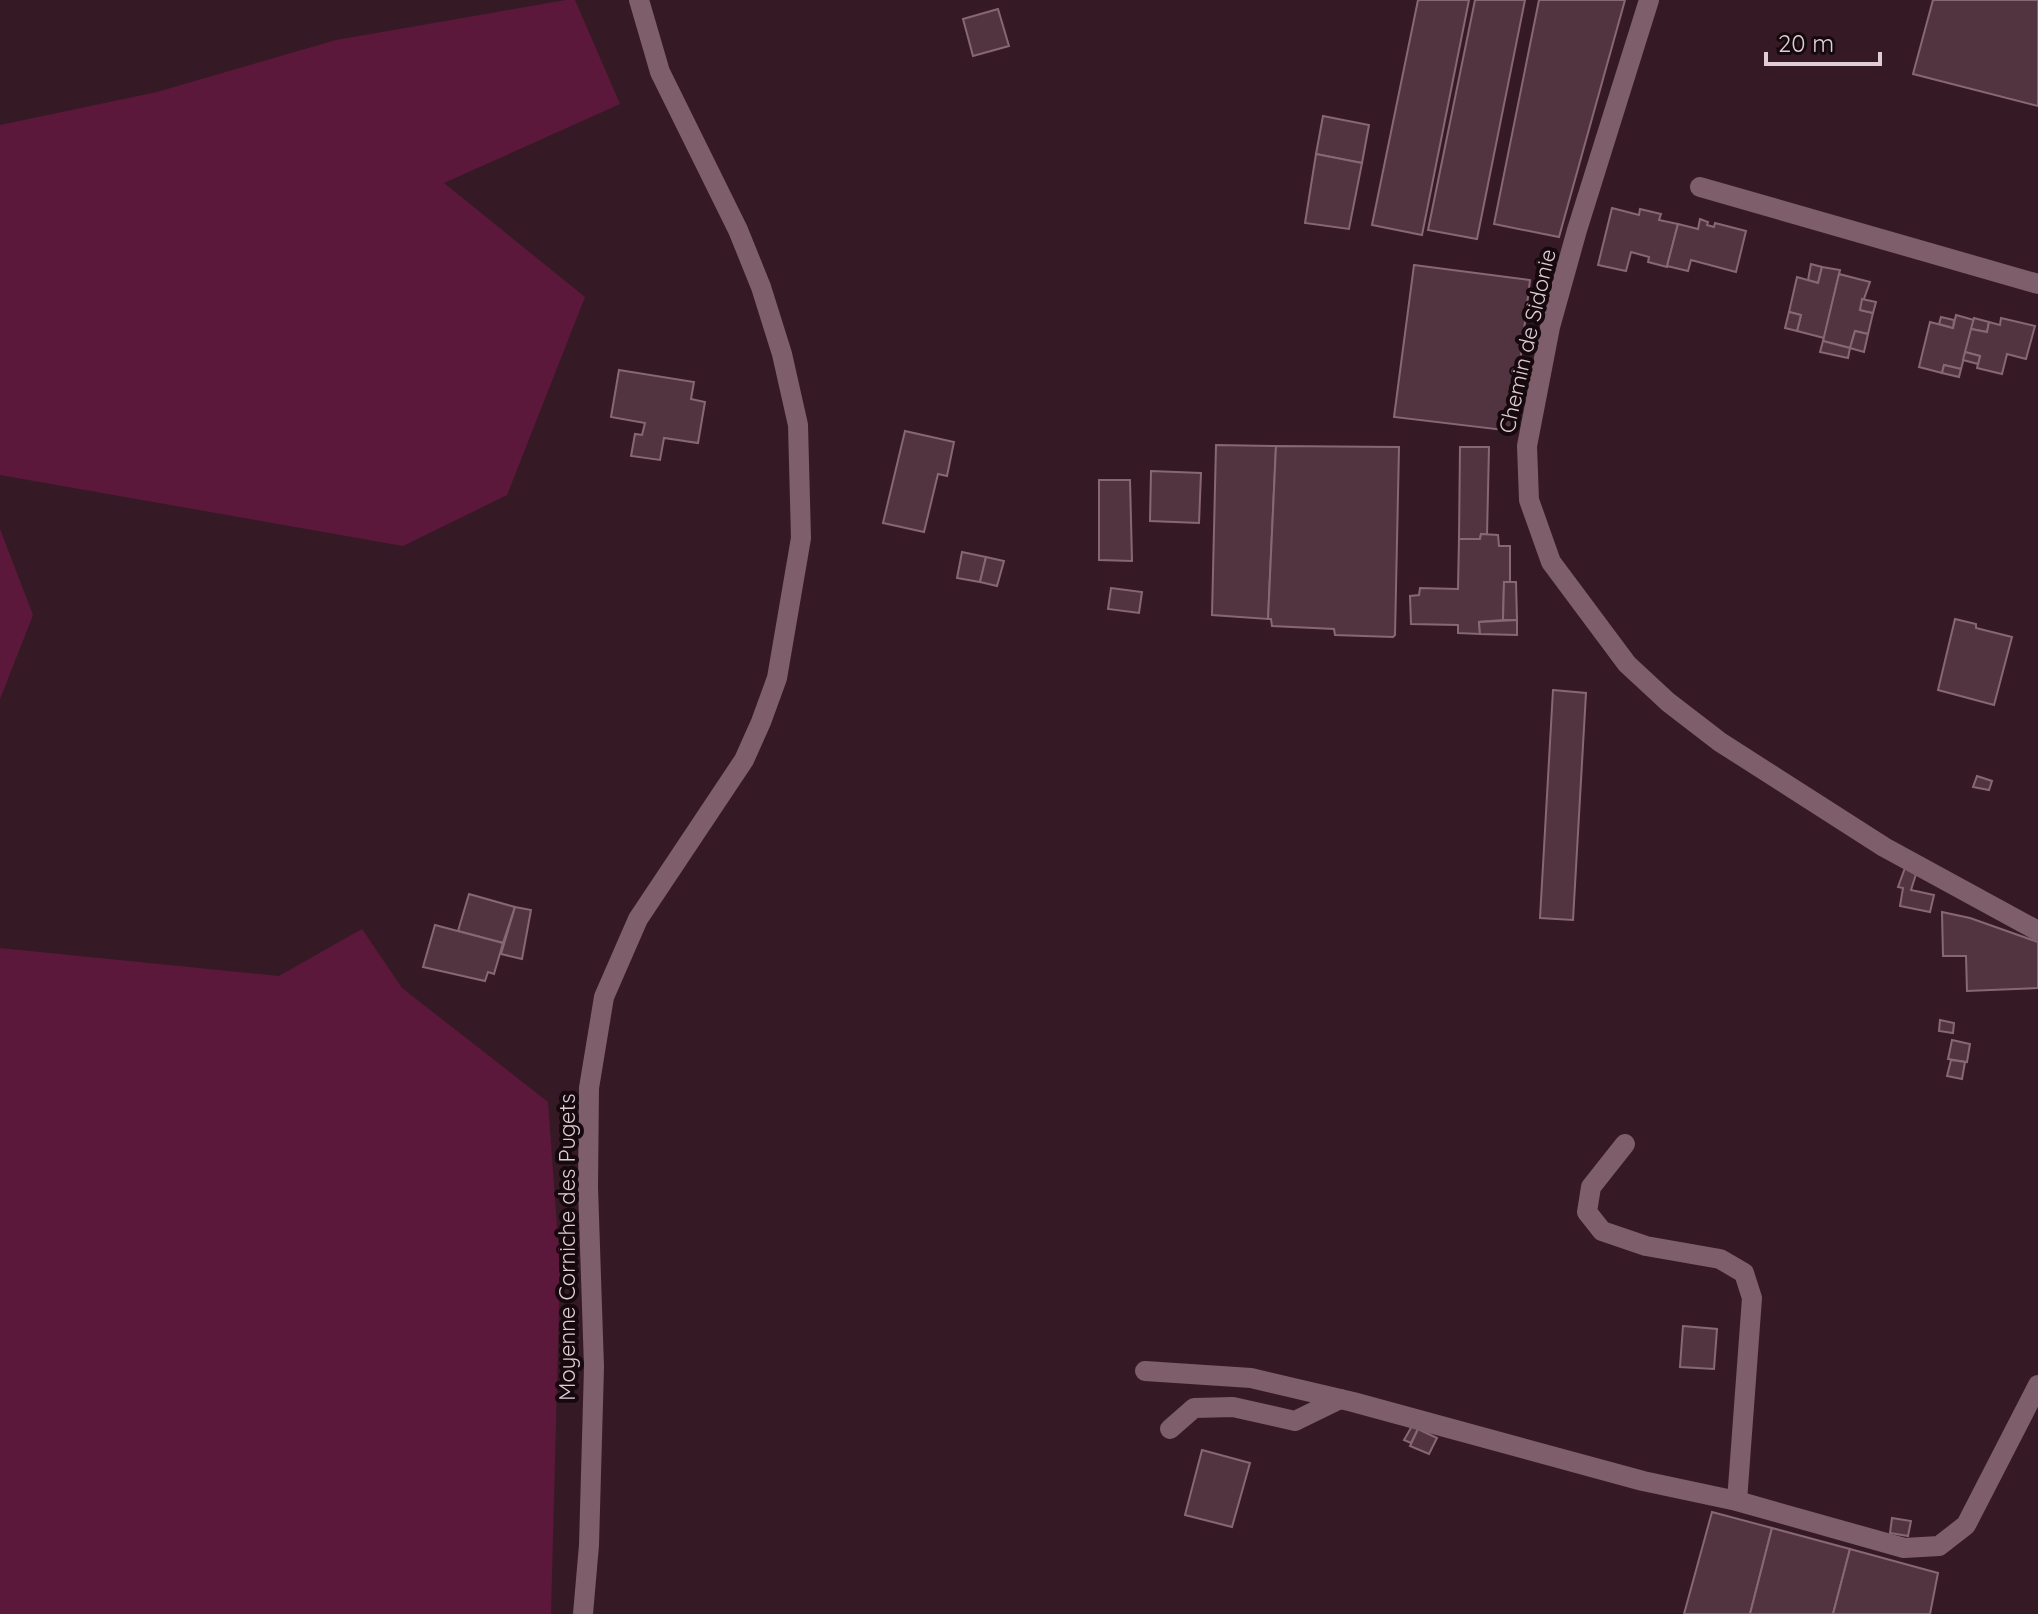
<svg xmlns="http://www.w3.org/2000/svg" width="2038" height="1614" viewBox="0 0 2038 1614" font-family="Quicksand,sans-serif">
<rect width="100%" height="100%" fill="#351a26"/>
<!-- green -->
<g fill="#5c183a">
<path d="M566 0H575L620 104 444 183 585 297 507 495 403 546 0 475V125L157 92 336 40Z"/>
<path d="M0 529 33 615 0 699Z"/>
<path d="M362 929 402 988 548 1102 560 1268 551 1614H0V948L279 976Z"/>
</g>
<!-- building -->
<g fill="#523440" stroke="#886774" stroke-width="2">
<path d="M1418 0H1469L1422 235 1372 225Z"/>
<path d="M1475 0H1525L1477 239 1428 230Z"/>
<path d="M1539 0H1625L1559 237 1494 224Z"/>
<path d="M1933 0H2038V106L1913 74Z"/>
<path d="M998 9 1009 46 973 56 963 19Z"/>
<path d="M1323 116 1369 125 1362 163 1316 154Z"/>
<path d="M1316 154 1362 163 1349 229 1305 223Z"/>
<path d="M1612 208 1639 215 1640 209 1661 214 1659 220 1678 224 1667 267 1648 262 1649 257 1631 252 1626 271 1598 265Z"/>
<path d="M1700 219 1708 222 1707 225 1714 227 1715 223 1746 231 1736 272 1691 260 1688 271 1667 266 1678 224 1698 229Z"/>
<path d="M1811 264 1822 267 1818 283 1808 280Z"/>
<path d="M1414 265 1530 280 1512 431 1394 417Z"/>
<path d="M1822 267 1840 270 1824 338 1797 331 1801 315 1789 312 1797 277 1818 283Z"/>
<path d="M1839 274 1870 282 1860 310 1873 313 1868 334 1855 331 1850 348 1823 341Z"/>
<path d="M1862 299 1876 302 1873 313 1860 310Z"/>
<path d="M1789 312 1801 315 1797 331 1785 328Z"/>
<path d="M1956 315 1974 320 1961 369 1944 365 1942 373 1919 367 1930 322 1953 328Z"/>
<path d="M1941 317 1954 320 1953 328 1939 324Z"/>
<path d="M1974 318 1989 322 1987 332 1971 329Z"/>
<path d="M2001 318 2035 326 2026 359 2007 354 2002 374 1977 368 1980 356 1965 352 1971 329 1987 332 1989 322 2000 325Z"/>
<path d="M1855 331 1868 334 1864 352 1850 348Z"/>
<path d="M1823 341 1850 348 1848 358 1820 352Z"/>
<path d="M1965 352 1980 356 1978 364 1963 360Z"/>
<path d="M1944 365 1961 369 1959 377 1942 373Z"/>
<path d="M619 370 694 382 691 399 705 402 698 443 664 438 660 460 631 456 635 434 642 435 645 423 611 417Z"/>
<path d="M905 431 954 442 947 476 938 474 924 532 883 523Z"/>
<path d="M1216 445 1276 446 1268 619 1212 615Z"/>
<path d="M1276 446 1399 447 1395 635 1393 637 1335 635 1334 629 1272 626 1271 619H1268Z"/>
<path d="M1460 447H1489L1487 535 1481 534 1480 539H1459Z"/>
<path d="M1151 471 1201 473 1199 523 1150 521Z"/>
<path d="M1099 480H1130L1132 561 1099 560Z"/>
<path d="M1481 534 1498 535 1499 546H1510V582H1504L1503 620 1479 622 1480 634 1458 633V625L1411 624 1410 596 1419 595 1420 588 1458 589 1459 539H1480Z"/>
<path d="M962 552 986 557 980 582 957 578Z"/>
<path d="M986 557 1004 561 997 586 980 582Z"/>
<path d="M1504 582H1516L1517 620H1503Z"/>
<path d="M1111 588 1142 592 1139 613 1108 609Z"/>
<path d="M1955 619 1976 624V628L2012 637 1994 705 1938 690Z"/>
<path d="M1517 620V635L1480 634 1479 622Z"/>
<path d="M1553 690 1586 693 1573 920 1540 918Z"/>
<path d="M1977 776 1992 781 1989 790 1973 787Z"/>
<path d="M1905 868 1916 874 1911 890 1934 895 1930 912 1900 906 1903 888 1898 887Z"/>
<path d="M469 894 515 907 503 943 458 931Z"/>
<path d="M515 907 531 910 522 959 501 954Z"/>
<path d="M1942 912 1970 918 2038 942V988L1967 991 1966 956H1943Z"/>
<path d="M435 925 503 943 494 974 488 972 485 981 423 967Z"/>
<path d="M1940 1020 1954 1023 1953 1033 1939 1031Z"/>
<path d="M1952 1040 1970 1044 1967 1062 1948 1059Z"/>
<path d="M1951 1060 1965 1062 1962 1079 1947 1076Z"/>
<path d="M1683 1326 1717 1329 1714 1369 1680 1367Z"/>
<path d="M1412 1426 1418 1429 1411 1443 1404 1440Z"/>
<path d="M1418 1429 1437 1438 1429 1454 1410 1446Z"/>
<path d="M1202 1450 1250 1463 1232 1527 1185 1515Z"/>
<path d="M1712 1512 1772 1528 1750 1614H1684Z"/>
<path d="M1892 1518 1911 1521 1908 1536 1890 1533Z"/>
<path d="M1772 1528 1850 1549 1833 1614H1750Z"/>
<path d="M1850 1549 1938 1573 1930 1614H1833Z"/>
</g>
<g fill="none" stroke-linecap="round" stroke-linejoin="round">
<!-- minor -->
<g stroke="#7e5e6b" stroke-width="20">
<path d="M1649 0 1577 230 1550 327 1527 446 1529 500 1551 562 1627 664 1668 702 1720 742 1884 847 2038 931"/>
<path d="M1700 187 2038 284"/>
<path d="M1625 1144 1591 1187 1587 1212 1602 1231 1646 1246 1720 1259 1744 1273 1752 1298 1737 1501"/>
<path d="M1145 1371 1251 1378 1353 1402 1643 1481 1737 1501 1904 1548 1939 1546 1966 1525 2038 1385"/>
<path d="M1170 1429 1194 1408 1233 1407 1295 1421 1340 1399"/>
<path d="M583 1614 589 1545 594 1367 588 1187 589 1088 604 997 638 919 744 760 761 722 777 678 801 538 798 425 782 354 761 287 738 230 660 72 639 0"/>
</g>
</g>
<g text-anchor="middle" stroke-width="8" stroke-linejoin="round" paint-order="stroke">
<!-- street labels -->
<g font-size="22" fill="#dfcdd3" stroke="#15090e">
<text transform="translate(1527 341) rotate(-77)" y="8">Chemin de Sidonie</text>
<text transform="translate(567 1247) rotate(-90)" y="8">Moyenne Corniche des Pugets</text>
</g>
</g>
<!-- scale -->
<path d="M1766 52v12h114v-12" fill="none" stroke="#dfcdd3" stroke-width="4"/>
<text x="1778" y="52" font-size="24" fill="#dfcdd3" stroke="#15090e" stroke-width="6" paint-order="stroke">20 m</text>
</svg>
